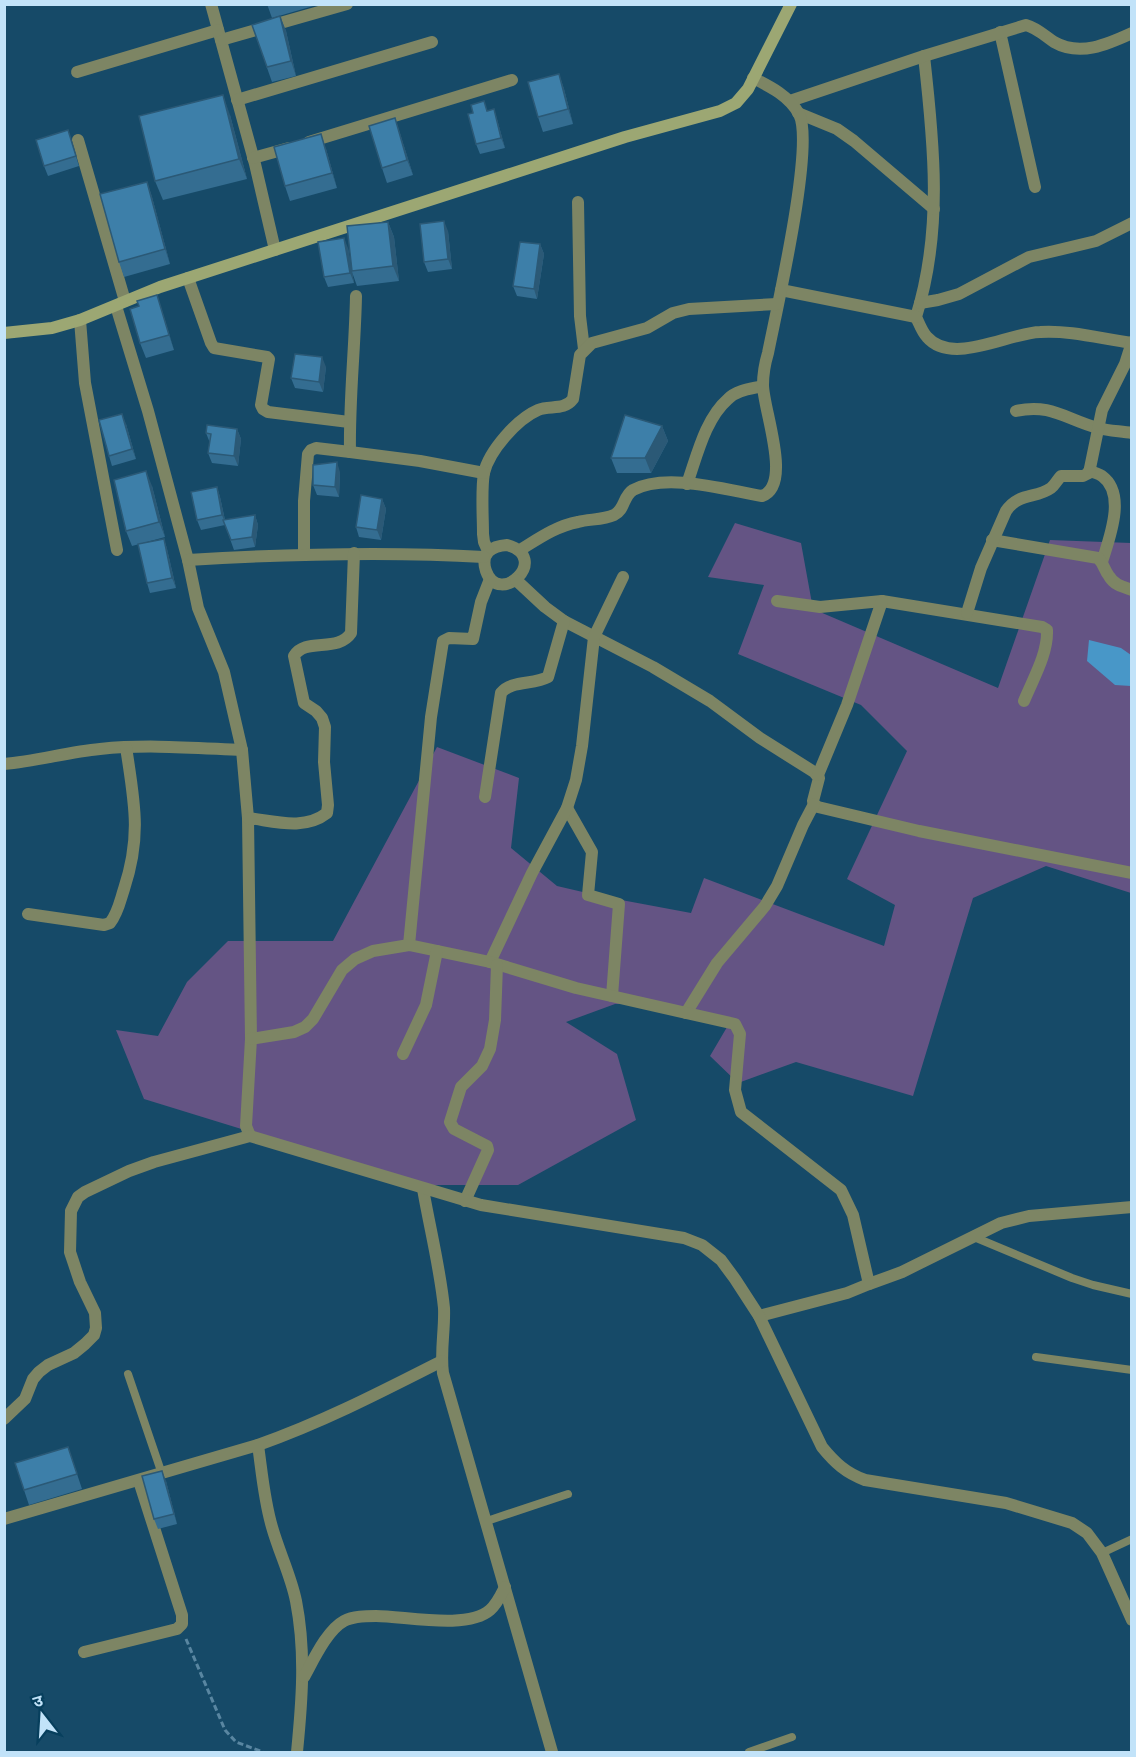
<svg xmlns="http://www.w3.org/2000/svg" width="1136" height="1757" viewBox="0 0 1136 1757" font-family="Mulish,'Noto Sans Devanagari',sans-serif">
<rect width="100%" height="100%" fill="#164a68"/>
<!-- green -->
<path fill="#645484" d="M735 523 801 543 813 609 998 688 1050 540 1131 543V893L1046 866 973 898 913 1096 796 1062 738 1083 710 1056 730 1022 665 1003 615 1004 566 1022 617 1054 636 1120 518 1185H423L144 1099 116 1030 158 1036 187 982 228 941H333L437 747 519 778 511 848 557 886 600 896 691 913 704 878 884 946 895 905 847 879 907 751 861 705 738 654 764 585 708 577Z"/>
<!-- water -->
<path fill="#4897c8" d="M1089 640 1121 648 1131 655V686L1115 685 1087 661Z"/>
<g fill="none" stroke-linecap="round" stroke-linejoin="round">
<!-- path -->
<path stroke="#5986a1" stroke-width="3" stroke-dasharray="6 3" stroke-linecap="butt" d="M186 1639 225 1730 236 1742 263 1752"/>
<!-- lane -->
<g stroke="#7d8564" stroke-width="8">
<path d="M974 1237 1072 1278 1093 1285 1132 1294"/>
<path d="M1036 1357 1132 1370"/>
<path d="M128 1374 162 1474"/>
<path d="M487 1521 568 1494"/>
<path d="M1102 1553 1132 1539"/>
<path d="M749 1752 792 1737"/>
</g>
<!-- street -->
<g stroke="#7d8564" stroke-width="12">
<path d="M211 4 255 164 275 250"/>
<path d="M1000 32 1035 187"/>
<path d="M221 40 347 4"/>
<path d="M924 56C934 144 943 231 916 317 919 323 922 332 927 337 952 366 1008 333 1040 332 1071 330 1102 339 1132 343"/>
<path d="M77 72 218 30"/>
<path d="M237 100 432 42"/>
<path d="M790 101 924 56 1026 25C1037 28 1045 36 1054 42 1080 57 1108 44 1132 33"/>
<path d="M798 113 837 129 854 141 934 209"/>
<path d="M78 140 125 301"/>
<path d="M309 142 512 80"/>
<path d="M253 158 289 148"/>
<path d="M578 202 580 316 584 349"/>
<path d="M188 278 211 343 214 348 267 357 269 359 261 405 263 409 268 412 349 422"/>
<path d="M781 290 916 317"/>
<path d="M920 303 938 300 959 294 1029 257 1096 241 1132 223"/>
<path d="M116 306 148 411 188 560 198 608 224 672 242 750 248 818 251 1039 246 1126 250 1136"/>
<path d="M80 320 85 383 117 550"/>
<path d="M1016 411C1051 403 1067 420 1098 428 1109 431 1120 431 1132 433"/>
<path d="M350 452C349 400 355 348 356 296"/>
<path d="M1089 471C1093 472 1099 474 1102 476 1127 494 1109 539 1102 562"/>
<path d="M687 484C697 456 705 419 728 399 737 390 751 389 763 386"/>
<path d="M992 540 1098 558C1104 564 1104 570 1109 576 1114 585 1123 587 1132 590"/>
<path d="M507 545C552 558 499 608 486 571 480 553 492 546 507 545Z"/>
<path d="M520 550C538 539 556 526 578 522 589 519 603 520 614 515 625 510 623 496 633 490 666 472 726 490 762 496 793 485 763 409 763 385 763 374 765 363 768 353 776 312 815 145 799 114 789 96 771 87 753 78"/>
<path d="M488 551 484 542 483 534C483 517 481 489 484 473 489 451 517 419 538 410 550 405 564 411 573 399L580 355 592 343 647 328 673 313 689 309 777 304"/>
<path d="M304 553V501L308 454 311 450 316 448 350 452 420 461 484 473"/>
<path d="M188 560C287 554 385 551 484 557"/>
<path d="M516 580 545 607 564 621 653 667 710 701 760 738 814 772 819 778 813 801 814 804 818 807 919 831 1132 873"/>
<path d="M777 601 820 607 882 601 1042 627 1047 630C1048 654 1033 679 1024 701"/>
<path d="M967 613 981 568 1006 511C1019 492 1036 499 1051 488 1055 485 1057 480 1061 476H1083L1089 473 1102 410 1125 364 1132 342"/>
<path d="M4 764C37 761 68 752 100 749 147 744 195 748 242 750"/>
<path d="M818 775 847 705 882 601"/>
<path d="M485 797 501 693C511 680 534 685 548 677L564 621"/>
<path d="M567 808 592 852 588 895 619 904 612 996"/>
<path d="M248 818C274 821 304 831 327 813L328 805 324 762 325 727 322 718 316 711 304 703 294 656C305 637 338 653 351 633L354 553"/>
<path d="M28 914 104 925 110 923C118 913 120 901 124 889 142 835 134 801 126 747"/>
<path d="M409 945 431 717 443 641 449 638 473 639 481 602 490 579"/>
<path d="M490 962 532 873 567 808 576 780 582 746 594 637 623 577"/>
<path d="M686 1013 717 963 765 906 777 886 803 825 814 804"/>
<path d="M251 1039 294 1032 305 1027 313 1019 342 970 355 959 373 951 409 945 490 962 576 988 735 1024 740 1034 735 1090 741 1112 841 1190 853 1215 869 1284"/>
<path d="M403 1054 426 1005 437 951"/>
<path d="M423 1189C430 1229 440 1268 444 1308 445 1330 440 1351 443 1373L552 1752"/>
<path d="M465 1201 488 1150 487 1146 454 1129 450 1122 461 1087 482 1066 490 1049 495 1020 497 965"/>
<path d="M759 1316 847 1293 869 1284 902 1272 1001 1223 1029 1216 1132 1207"/>
<path d="M4 1419 25 1399 33 1379 39 1372 48 1365 74 1353 85 1344 94 1335 96 1328 95 1313 80 1282 70 1252 71 1211 78 1197 85 1192 129 1171 154 1162 250 1136 481 1205 684 1238 702 1245 721 1260 735 1279 759 1316 822 1447C835 1463 846 1473 865 1480L1006 1503 1072 1523 1087 1533 1102 1553 1132 1620"/>
<path d="M258 1445C262 1473 264 1500 272 1527 279 1552 291 1576 296 1601 306 1652 302 1701 297 1752"/>
<path d="M4 1519 258 1445C323 1422 381 1392 442 1361"/>
<path d="M84 1652 177 1629 182 1624V1615L139 1481"/>
<path d="M304 1677C313 1661 327 1630 344 1621 353 1616 366 1616 376 1616 405 1616 467 1630 490 1610 497 1604 501 1595 505 1587"/>
</g>
<!-- secondary -->
<path stroke="#9ca773" stroke-width="12" d="M4 333 52 328 80 320 160 287 625 137 720 111 736 103 748 89 791 4"/>
</g>
<!-- wall -->
<g fill="#346d91">
<path d="M267 4H320L272 18Z"/>
<path d="M280 16 286 31 296 76 272 82 252 25Z"/>
<path d="M559 74 564 89 573 124 543 132 538 117Z"/>
<path d="M494 109 505 148 480 154 476 144 488 111Z"/>
<path d="M230 115 247 179 163 200 155 181Z"/>
<path d="M395 118 413 175 387 183 382 168Z"/>
<path d="M68 130 79 166 48 176 44 166Z"/>
<path d="M326 149 337 188 290 201 285 186Z"/>
<path d="M147 182 152 197 170 264 124 277 119 262Z"/>
<path d="M388 222 394 237 399 281 357 286 352 272 354 283 328 287 324 277 348 248 351 267Z"/>
<path d="M448 231 452 269 428 272 424 262Z"/>
<path d="M540 244 544 254 537 299 517 296 513 286Z"/>
<path d="M157 295 174 350 146 358 140 343Z"/>
<path d="M326 367 323 392 295 388 291 378Z"/>
<path d="M126 424 136 459 112 466 109 456Z"/>
<path d="M662 426 668 441 651 473H617L611 458Z"/>
<path d="M237 429 241 439 238 466 212 463 208 453 210 443 206 433Z"/>
<path d="M340 472 339 497 317 495 313 485Z"/>
<path d="M152 486 165 537 132 546 126 531Z"/>
<path d="M217 487 220 497 225 520 255 515 258 525 255 547 234 550 225 525 201 530 197 520Z"/>
<path d="M382 499 386 509 381 540 359 537 356 527Z"/>
<path d="M164 539 167 549 176 588 150 593 147 583Z"/>
<path d="M68 1447 82 1489 29 1505 24 1490Z"/>
<path d="M166 1481 177 1524 158 1529 154 1519Z"/>
</g>
<!-- shaded-wall -->
<g fill="#2b5976">
<path d="M280 16 286 31 296 76 291 61Z"/>
<path d="M559 74 564 89 573 124 568 109Z"/>
<path d="M223 95 230 115 247 179 239 159Z"/>
<path d="M494 109 497 119 505 148 501 138Z"/>
<path d="M395 118 400 133 413 175 407 160Z"/>
<path d="M321 134 326 149 337 188 332 173Z"/>
<path d="M147 182 152 197 170 264 165 249Z"/>
<path d="M444 221 448 231 452 269 448 259Z"/>
<path d="M388 222 394 237 399 281 393 266Z"/>
<path d="M344 238 348 248 354 283 350 273Z"/>
<path d="M540 244 544 254 537 299 534 289Z"/>
<path d="M157 295 162 310 174 350 169 335Z"/>
<path d="M322 357 326 367 323 392 319 382Z"/>
<path d="M122 414 126 424 136 459 132 449Z"/>
<path d="M662 426 668 441 651 473 645 458Z"/>
<path d="M237 429 241 439 238 466 234 456Z"/>
<path d="M337 462 340 472 339 497 335 487Z"/>
<path d="M146 471 152 486 165 537 159 522Z"/>
<path d="M217 487 220 497 226 525 222 515Z"/>
<path d="M382 499 386 509 381 540 377 530Z"/>
<path d="M255 515 258 525 255 547 252 537Z"/>
<path d="M164 539 167 549 176 588 172 578Z"/>
<path d="M162 1471 166 1481 177 1524 174 1514Z"/>
</g>
<!-- building -->
<g fill="#3d7fa9" stroke="#2b5976" stroke-width="1.5">
<path d="M280 16 291 61 267 67 252 25Z"/>
<path d="M559 74 568 109 538 117 528 82Z"/>
<path d="M223 95 239 159 155 181 139 116Z"/>
<path d="M484 101 487 111 494 109 501 138 476 144 468 114 473 113 471 105Z"/>
<path d="M395 118 407 160 382 168 369 126Z"/>
<path d="M68 130 76 156 44 166 36 140Z"/>
<path d="M321 134 332 173 285 186 274 147Z"/>
<path d="M147 182 165 249 119 262 100 194Z"/>
<path d="M444 221 448 259 424 262 420 224Z"/>
<path d="M388 222 393 266 352 271 347 226Z"/>
<path d="M344 238 350 273 324 277 318 242Z"/>
<path d="M520 242 540 244 534 289 513 286Z"/>
<path d="M157 295 169 335 140 343 130 309 139 306 137 301Z"/>
<path d="M295 354 322 357 319 382 291 378Z"/>
<path d="M122 414 132 449 109 456 99 420Z"/>
<path d="M625 415 662 426 645 458H611Z"/>
<path d="M207 425 237 429 234 456 208 453 211 434 206 433Z"/>
<path d="M337 462 335 487 313 485V465Z"/>
<path d="M146 471 159 522 126 531 114 480Z"/>
<path d="M217 487 222 515 197 520 191 492Z"/>
<path d="M361 495 382 499 377 530 356 527Z"/>
<path d="M255 515 252 537 231 540 223 520Z"/>
<path d="M164 539 172 578 147 583 138 544Z"/>
<path d="M68 1447 77 1474 24 1490 15 1463Z"/>
<path d="M162 1471 174 1514 154 1519 142 1476Z"/>
</g>
<!-- border -->
<rect width="1136" height="1757" fill="none" stroke="#c2e3f9" stroke-width="12"/>
<!-- north arrow -->
<g transform="translate(42 1715) rotate(343)" stroke="#073f5d" stroke-width="4.5" paint-order="stroke">
<path d="M0-4.5L10 22L0 15L-10 22Z" fill="#c2e3f9"/>
<text y="-9" font-size="16" font-weight="bold" text-anchor="middle" fill="#c2e3f9">उ</text>
</g>
</svg>
